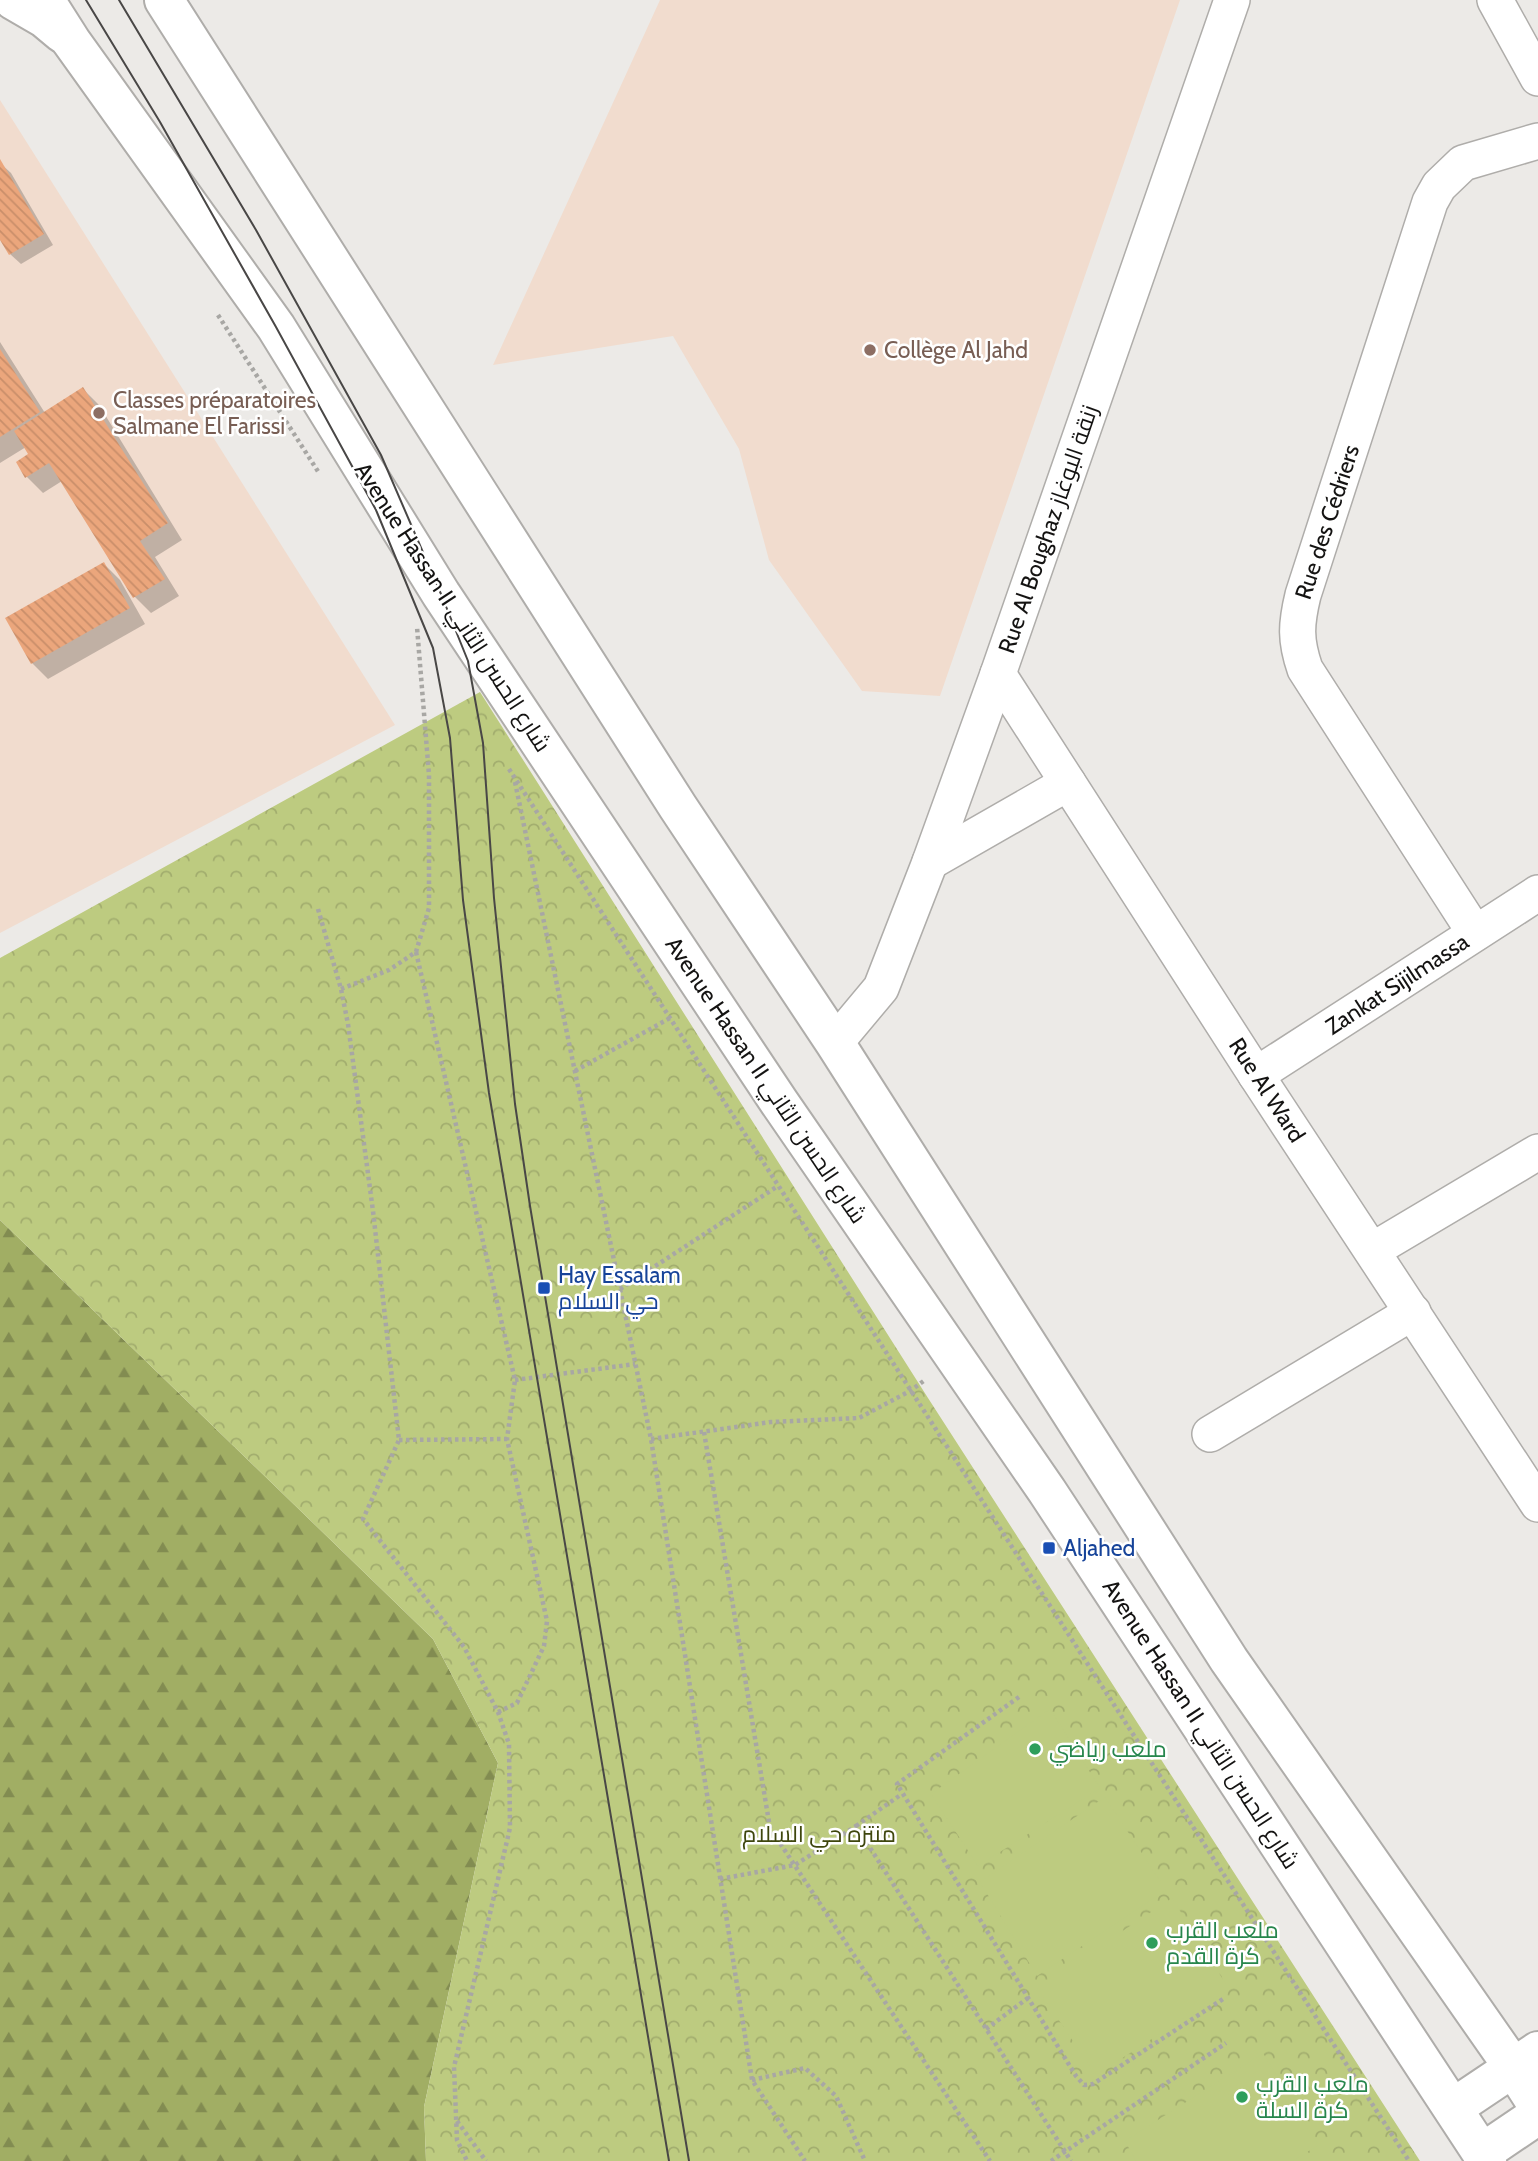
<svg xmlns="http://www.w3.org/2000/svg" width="1538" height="2161" viewBox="0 0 1538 2161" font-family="Cabin,Cairo,sans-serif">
<defs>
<pattern id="forest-firs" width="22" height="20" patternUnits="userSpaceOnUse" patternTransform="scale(1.75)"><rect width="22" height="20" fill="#a1ae64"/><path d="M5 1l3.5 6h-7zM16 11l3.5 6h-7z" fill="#828c51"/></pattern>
<pattern id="park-crowns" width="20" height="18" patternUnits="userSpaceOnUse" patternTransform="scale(1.75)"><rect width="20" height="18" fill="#bdcb80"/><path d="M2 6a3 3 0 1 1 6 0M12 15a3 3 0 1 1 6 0" fill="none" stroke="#a2ad6e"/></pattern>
<pattern id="building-back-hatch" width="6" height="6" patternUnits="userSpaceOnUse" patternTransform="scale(1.75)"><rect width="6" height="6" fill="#eba67c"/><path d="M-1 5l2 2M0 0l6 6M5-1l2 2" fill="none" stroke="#c98e6a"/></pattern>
</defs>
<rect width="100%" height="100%" fill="#eceae7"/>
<!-- education -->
<g fill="#f1dcce">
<path d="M660 0H1180L940 696 862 691 769 560 739 449 673 336 493 365Z"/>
<path d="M0 100 395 725 0 933Z"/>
</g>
<!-- forest -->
<path fill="url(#forest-firs)" d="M0 1220 433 1639 498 1763 424 2107 426 2161H0Z"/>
<!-- park -->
<path fill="url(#park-crowns)" d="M480 692 928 1398 1420 2161H426L424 2107 498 1763 433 1639 0 1220V958Z"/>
<!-- pitch -->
<g fill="#bdcb80">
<path d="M1050 1709 1100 1788 978 1866 931 1794Z"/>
<path d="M1105 1797 1166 1890 1037 1976 980 1882Z"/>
<path d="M1172 1898 1229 1989 1096 2075 1037 1988Z"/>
<path d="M1263 2053 1318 2145 1293 2161H1136L1125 2141Z"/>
</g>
<!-- shadow -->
<g fill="#0003">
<path d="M0 163 11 173 53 245 21 264 10 254 0 237Z"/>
<path d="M0 342 45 413 83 389 99 405 182 540 155 557 179 596 151 613 135 597 62 481 43 493 27 477 18 463 31 455 26 447 0 463Z"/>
<path d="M104 564 120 580 145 624 48 679 32 663Z"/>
</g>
<!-- building -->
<g fill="url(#building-back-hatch)">
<path d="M0 159 44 234 9 255 0 240Z"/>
<path d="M0 349 40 412 0 437Z"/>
<path d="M83 387 168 523 140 541 165 579 133 598 49 463 25 478 16 462 28 454 14 431Z"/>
<path d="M104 562 130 608 31 664 5 618Z"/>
</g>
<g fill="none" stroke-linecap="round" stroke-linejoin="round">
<!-- minor casing -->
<g stroke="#afadaa" stroke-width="38">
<g id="minor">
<path d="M1495 0 1538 78"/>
<path d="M998 674 1256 1075 1538 1504"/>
<path d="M930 862 1068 783"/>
<path d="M1475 933 1305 669C1295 640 1296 624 1303 595L1430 202 1439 186 1463 163 1538 141"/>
<path d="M835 1043 881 988 930 862 998 674 1232 0"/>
<path d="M1256 1075 1538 893"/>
<path d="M1373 1250 1538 1152"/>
<path d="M1210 1434 1413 1312"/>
</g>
</g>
<!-- tertiary casing -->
<g stroke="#afadaa" stroke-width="42">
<g id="tertiary">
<path d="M1453 2108 1538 2051"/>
<path d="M1482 2153 1538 2115"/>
</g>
</g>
<!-- trunk casing -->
<g stroke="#afadaa" stroke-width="42">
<g id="trunk">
<path d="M13 0 44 18 62 33"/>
<path d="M45 0 71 41 276 327 441 594 779 1102 1047 1491 1487 2161"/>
<path d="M164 0 678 807 835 1043 1229 1660 1513 2067 1538 2106"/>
</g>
</g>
<!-- path -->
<g stroke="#a8a7a4" stroke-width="4.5" stroke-dasharray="3.5 3.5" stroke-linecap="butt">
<path d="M218 315 319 473"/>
<path d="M509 769 1409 2161"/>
<path d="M515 782 651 1439 752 2080 805 2161"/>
<path d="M318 909 341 989 348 1024 373 1211 399 1440 363 1519 464 1647 498 1712 509 1744 510 1828 454 2067 457 2140 467 2161"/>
<path d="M416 952 515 1380 507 1439 547 1621 544 1646 517 1703 498 1712"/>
<path d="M341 989 389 970 416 952 429 908V775L417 627"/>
<path d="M575 1071 670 1018"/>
<path d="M620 1289 778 1186"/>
<path d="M515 1380 635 1364"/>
<path d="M704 1432 770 1828 990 2161"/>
<path d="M651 1439 771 1422 859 1418 910 1391 925 1380"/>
<path d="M399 1440 507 1439"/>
<path d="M1019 1697 897 1784 1076 2076 1084 2085 1093 2084 1223 1999"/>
<path d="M856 1826 902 1794"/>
<path d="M720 1879 795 1865 856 1826 1071 2161"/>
<path d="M986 2029 1028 1998"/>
<path d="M752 2080 805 2068 836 2096 865 2161"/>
<path d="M457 2121 486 2161"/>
<path d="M1051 2161 1226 2043"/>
</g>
<!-- minor -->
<use href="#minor" stroke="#fff" stroke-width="35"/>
<!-- tertiary -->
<use href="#tertiary" stroke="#fff" stroke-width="38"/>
<!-- trunk -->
<use href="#trunk" stroke="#fff" stroke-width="38"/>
<!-- tram -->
<g stroke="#494746" stroke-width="2">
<path d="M86 0 160 122 276 327 376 510 433 648 450 738 463 900 489 1093 669 2161"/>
<path d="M119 0 256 230 381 455 441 594 468 661 483 743 494 898 515 1104 530 1206 689 2161"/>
</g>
</g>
<!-- markers -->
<g fill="#8d6e63" stroke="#fff" stroke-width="2.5">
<circle cx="870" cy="350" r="7"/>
<circle cx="99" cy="413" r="7"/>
</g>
<g fill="#1a4fb4" stroke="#fff" stroke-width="2.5">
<rect x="537" y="1281" width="14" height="14" rx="3.5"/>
<rect x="1042" y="1541" width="14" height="14" rx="3.5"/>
</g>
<g fill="#2e9e5b" stroke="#fff" stroke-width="2.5">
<circle cx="1035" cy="1749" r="7"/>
<circle cx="1152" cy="1943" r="7"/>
<circle cx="1242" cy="2097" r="7"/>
</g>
<g text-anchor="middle" stroke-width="5" stroke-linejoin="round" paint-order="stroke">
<!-- education labels -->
<g font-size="23" fill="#785e54" stroke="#fff" text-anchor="start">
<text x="884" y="358">Collège Al Jahd</text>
<text x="113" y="408">Classes préparatoires<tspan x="113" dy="26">Salmane El Farissi</tspan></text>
</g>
<!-- street labels -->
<g font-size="23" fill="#141312" stroke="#fff">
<text transform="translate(1327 522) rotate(-72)" y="8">Rue des Cédriers</text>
<text transform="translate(1048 529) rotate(-71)" y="8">Rue Al Boughaz زنقة البوغاز</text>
<text transform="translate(453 607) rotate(57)" y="8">Avenue Hassan II شارع الحسن الثاني</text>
<text transform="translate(1397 984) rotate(-33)" y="8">Zankat Sijilmassa</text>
<text transform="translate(766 1080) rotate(56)" y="8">Avenue Hassan II شارع الحسن الثاني</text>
<text transform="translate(1267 1090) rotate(57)" y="8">Rue Al Ward</text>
<text transform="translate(1201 1724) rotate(57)" y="8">Avenue Hassan II شارع الحسن الثاني</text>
</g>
<!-- transit labels -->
<g font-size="23" fill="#164399" stroke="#fff" text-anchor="start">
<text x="558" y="1283">Hay Essalam<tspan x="558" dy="26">حي السلام</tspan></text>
<text x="1063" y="1556">Aljahed</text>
</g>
<!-- leisure labels -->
<g font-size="23" fill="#27864d" stroke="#fff" text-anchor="start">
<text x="1049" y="1757">ملعب رياضي</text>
<text x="1166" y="1938">ملعب القرب<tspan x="1166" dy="26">كرة القدم</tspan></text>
<text x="1256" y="2092">ملعب القرب<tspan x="1256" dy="26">كرة السلة</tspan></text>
</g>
<!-- park labels -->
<g font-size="23" fill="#3e460d" stroke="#fff">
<text x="819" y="1842">منتزه حي السلام</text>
</g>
</g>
</svg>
